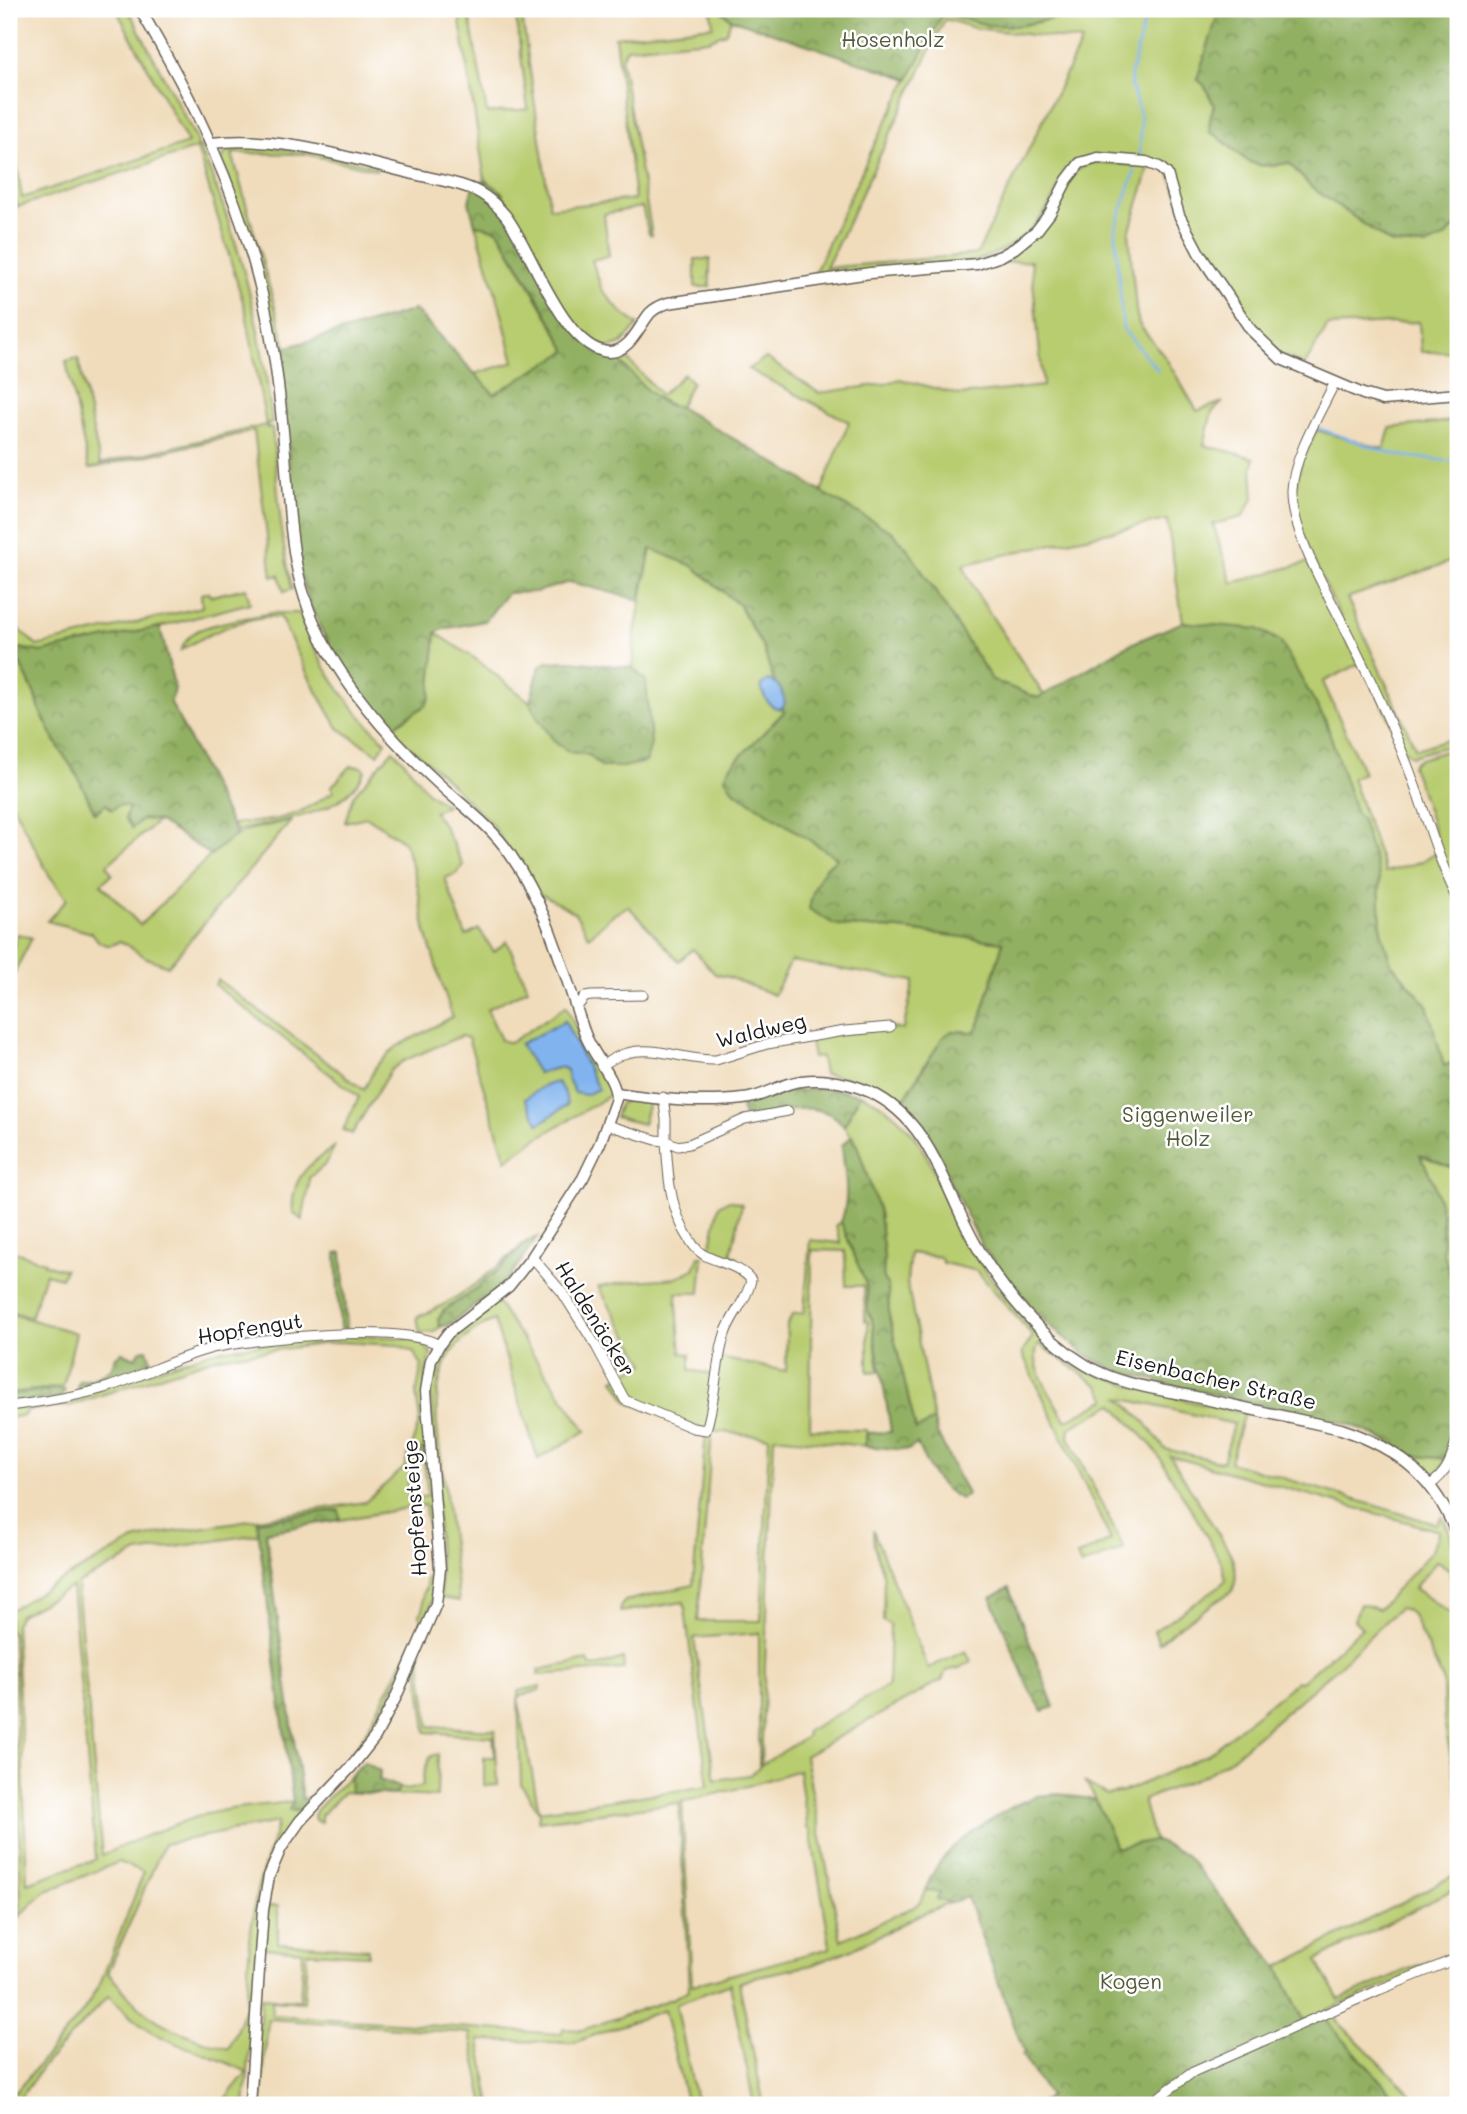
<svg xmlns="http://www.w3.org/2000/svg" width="1467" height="2114" viewBox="0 0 1467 2114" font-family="Mali,sans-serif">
<defs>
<pattern id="forest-crowns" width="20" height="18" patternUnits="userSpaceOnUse" patternTransform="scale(1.75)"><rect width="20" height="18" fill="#92b062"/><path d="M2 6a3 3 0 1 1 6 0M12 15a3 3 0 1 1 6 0" fill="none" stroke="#768e50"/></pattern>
<pattern id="wetland-marsh" width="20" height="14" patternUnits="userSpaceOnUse" patternTransform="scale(1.75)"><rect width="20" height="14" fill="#b8cc70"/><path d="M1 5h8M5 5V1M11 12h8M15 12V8" fill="none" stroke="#9eaf60"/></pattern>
</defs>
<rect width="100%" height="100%" fill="#fff"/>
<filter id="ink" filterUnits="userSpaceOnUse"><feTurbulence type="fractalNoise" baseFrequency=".0143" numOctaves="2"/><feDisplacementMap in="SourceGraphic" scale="14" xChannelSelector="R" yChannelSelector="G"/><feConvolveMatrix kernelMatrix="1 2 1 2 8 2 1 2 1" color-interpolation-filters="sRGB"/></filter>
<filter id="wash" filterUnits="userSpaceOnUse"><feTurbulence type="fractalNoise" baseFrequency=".00686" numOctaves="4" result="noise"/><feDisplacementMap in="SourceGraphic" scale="28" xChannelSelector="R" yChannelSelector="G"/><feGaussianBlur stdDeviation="1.57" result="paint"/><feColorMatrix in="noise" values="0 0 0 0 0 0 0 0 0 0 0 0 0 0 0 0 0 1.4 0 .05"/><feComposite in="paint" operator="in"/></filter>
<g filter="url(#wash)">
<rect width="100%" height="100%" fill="#f0dcbb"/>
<!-- grass -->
<g fill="#b8cc70" stroke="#6a7446" stroke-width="2" fill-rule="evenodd">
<path d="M116 9H128L198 142 196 144 197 148 200 147C240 241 261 322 272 423L266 425 267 428H272L282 537 292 589 284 592 279 575 272 577 254 431 89 469 66 361 78 358 100 464 266 425 246 312 197 148 17 207 9 182V166L13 165 9 143V109L22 198 188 143Z"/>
<path d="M458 9H468L487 113 528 109 515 9H521L550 208 635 199 615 37 713 26 711 9H719L731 19 726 33 708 40 627 48 621 59 652 235 649 234 642 207 604 214 609 256 592 260 602 290 620 311 638 325 622 344 608 348 587 339 566 317 513 218 501 191 485 180Z"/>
<path d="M1101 9H1220L1198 79 1205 86 1214 105 1210 118 1209 131C1225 139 1235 154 1250 162 1262 168 1277 165 1289 163L1310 186 1392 244 1444 238 1458 224V352H1421L1419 322 1328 326 1304 366 1281 355 1255 329 1224 285 1188 226 1168 168 1078 160C1067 170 1061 184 1054 197 1035 232 1012 250 974 261L812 278 876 141 943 13 988 25 1018 26ZM945 19 975 28 1082 41 977 254 826 268Z"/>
<path d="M232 146H253L317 152 375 166 376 170 306 154 232 153 286 347 281 349 222 159 226 151Z"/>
<path d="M1092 162 1150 166 1129 233 1136 310 1139 324 1167 360 1197 411 1223 402 1212 412 1204 445 1254 458 1252 469 1254 497 1243 517 1213 524 1232 583 1309 562 1359 664 1323 682 1364 773 1352 778 1385 872 1420 862 1435 853 1458 904V1060L1444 1067 1427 1005 1391 963 1381 931 1379 875 1361 818 1356 814 1326 722 1279 641 1183 622 1167 520 1029 549 963 565 977 594 1044 695 1037 698 992 680 908 549 892 532 821 492 849 422 748 369 766 358 819 393 885 384 900 379 960 395 1043 386 1031 261 988 263 1024 245 1077 170Z"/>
<path d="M475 224 498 230 567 351 494 394 474 374 514 362 500 307Z"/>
<path d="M622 353 661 395 684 374 692 382 679 407C651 401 632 375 614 355Z"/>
<path d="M1458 397V559L1347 598 1416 749 1458 736V743L1412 756 1405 751 1313 560 1299 523 1294 494 1302 457 1316 430 1384 449 1390 428 1452 421 1449 398Z"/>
<path d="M651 548 693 566 739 605 763 647 784 712 729 768 734 791 837 858 824 869 845 926 899 929 1003 942 979 1024 974 1032 952 1031 925 1064 901 1104C877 1087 854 1077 824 1074L821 1057 813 1058 809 1037 890 1027 903 1030 914 981 791 961 774 995 728 977 715 974 693 949 679 961 628 906 610 917 589 937 575 913 543 895 539 897 492 825 440 773 390 729 426 705 430 697 436 633 477 660 530 702 539 720 556 743 570 751 589 755 646 681 633 668 634 637Z"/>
<path d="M246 588 250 603 160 627 41 652 21 648 16 655 37 699 40 711 59 748 77 775 95 813 106 804C114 805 124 804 131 808 144 815 140 819 158 821L107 865 112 874 101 884 140 925 222 844 245 831 292 820 168 966 147 958 120 941 112 945H106L99 942 92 933 47 921 67 899 49 875 9 798V620L37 646 202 607 201 594 209 592 211 596Z"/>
<path d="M273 613H300C316 662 348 707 386 742L378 754 338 728 310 679 280 617C252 613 205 635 181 650 184 643 188 636 195 632 208 624 255 616 273 613Z"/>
<path d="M1458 747V892L1447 869 1412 765 1417 760Z"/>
<path d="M393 750 402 759 428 793 446 805 434 812 444 826 463 865 456 874 445 878 466 936 479 929 494 952 507 941 528 989 487 1009 501 1040 510 1043 566 1006 597 1073 614 1093 536 1139 506 1160 468 1038 461 1036 403 1061 390 1071 352 1134 343 1130 359 1097 215 985 218 980 364 1090 376 1066 396 1047 452 1017 426 933 416 878 404 842 367 817 345 822 353 796ZM565 1021 575 1093 567 1070 561 1067 538 1073Z"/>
<path d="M351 766 362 767 365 771C343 817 280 820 236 831L233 824C253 822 275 821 294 814 308 809 321 799 334 791L331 787Z"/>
<path d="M18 934 32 938 13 975 9 1031V957Z"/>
<path d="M860 1094C930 1122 937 1191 971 1249 990 1281 1050 1354 1083 1369 1094 1374 1106 1377 1118 1381 1160 1395 1203 1405 1246 1413L1243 1416 1230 1462 1436 1524 1442 1516 1449 1530 1458 1563V1795L1444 1721 1443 1680 1412 1615 1407 1610 1399 1608 1338 1667 1232 1758 1207 1774 1143 1800 1154 1840 1115 1848 1096 1800 1086 1783 1107 1795 1123 1792 1207 1755 1297 1681 1301 1682 1362 1628 1354 1620 1360 1604 1379 1609 1431 1552 1439 1531 1170 1456 1229 1551C1235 1565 1239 1576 1232 1591L1178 1627 1159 1643 1154 1631 1218 1587 1226 1580 1222 1564 1199 1522 1153 1447 1113 1404 1070 1428 1069 1437 1124 1549 1081 1566 1077 1556 1111 1540 1022 1353 1033 1336 977 1271 943 1263 940 1257 910 1253 907 1282 934 1420 916 1431 889 1316 888 1285 883 1279 884 1257 879 1212 858 1148 844 1126ZM1039 1344 1099 1386 1107 1399 1066 1421C1056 1403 1026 1363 1039 1344ZM1120 1398 1234 1424 1223 1462 1165 1449 1145 1422ZM1437 1561 1450 1570 1453 1615 1414 1588Z"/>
<path d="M631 1099 649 1102 643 1124 615 1117 620 1103Z"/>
<path d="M334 1147 326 1164 309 1178C310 1195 303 1204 303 1220L293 1213C290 1179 308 1164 334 1147Z"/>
<path d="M1420 1154 1458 1170V1351L1451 1316V1279L1448 1266 1443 1253 1442 1214Z"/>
<path d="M729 1200 742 1204 731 1255 737 1257 730 1262 709 1254 719 1206Z"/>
<path d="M841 1222 867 1287 868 1314 872 1319 879 1371 868 1372V1321H865L864 1286H846L845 1251 812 1250 810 1429 867 1430 865 1446 774 1437 761 1765 806 1737 807 1731 888 1686 890 1625 883 1621 884 1578 874 1545 873 1530 928 1668 966 1651 971 1661 959 1668 946 1671 942 1680 805 1756 841 1940 914 1907 920 1902 925 1891 940 1892 938 1899 950 1903 913 1918 857 1947 812 1965 758 1976 739 1983 764 2105H754L730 1984 676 2004 697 2105H687L664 2010 573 2043 479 2040 491 2105H485L470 2033 268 2019 261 2105H255L261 1998 300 2000 303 1951 264 1948 267 1906H278V1943L368 1949V1955L307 1952 304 2002 272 2000V2015L562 2034 563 2029 582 2030 674 1998 689 1990 679 1803 538 1821 539 1812 521 1784 518 1697V1691L540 1686V1690L518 1697 539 1811 708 1786 684 1602 620 1612V1607L625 1601 693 1585 706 1431 628 1402 614 1379 645 1363 598 1287 634 1281 676 1278 694 1269 699 1256H703L700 1293H676L681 1353 690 1354V1370L716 1375 719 1358 786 1371 787 1324 793 1314 804 1313 810 1240 841 1243 836 1226ZM712 1431 769 1437 761 1621H698ZM759 1633V1768L749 1775 715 1780 694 1638ZM799 1770 804 1807 806 1809 807 1828 810 1830C817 1870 825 1908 830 1948L692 1985 682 1802 741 1788Z"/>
<path d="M527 1241C510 1259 492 1276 473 1292 461 1301 446 1306 438 1319L440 1327 434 1332 420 1333 417 1317C460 1301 493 1270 527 1241Z"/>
<path d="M9 1250 45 1262 44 1264 65 1270 61 1278 45 1274 31 1317 9 1311Z"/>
<path d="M496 1301 586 1431 538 1459 494 1320C472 1330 449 1347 442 1372 430 1411 441 1454 446 1494 450 1530 454 1565 459 1601L441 1598 431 1393C432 1383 432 1369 436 1360 447 1333 474 1318 496 1301Z"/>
<path d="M9 1313 76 1333 63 1387 9 1393Z"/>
<path d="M345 1336C365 1337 401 1335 419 1342 425 1345 428 1349 431 1355L425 1374 436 1563 433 1599 423 1630 374 1727 351 1762 310 1802 308 1798 340 1766 361 1741 421 1627 420 1614 423 1610V1592L426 1589V1579L430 1575 429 1566 432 1563 425 1505 340 1520 338 1510 258 1522 259 1534 138 1553 77 1584 102 1855C136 1840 171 1824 207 1814 235 1806 265 1805 293 1802L290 1810 302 1811 277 1846 265 1877 245 2105H220L247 2072C213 2054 173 2047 141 2025 129 2017 119 2005 108 1996L44 2065 15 2105H9V2089L16 2092 83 2012 101 1981 144 1872 119 1862 44 1892 9 1927V1913H21L15 1672 12 1632 9 1633V1611L45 1589 134 1540 159 1534 365 1502 404 1468 420 1420 416 1394 422 1365 413 1352 397 1345 338 1342 218 1357 71 1405 25 1411V1415L9 1418V1409L61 1401 210 1352 238 1347ZM422 1448 428 1496 409 1499 408 1477ZM72 1587 96 1859 27 1883 22 1746 15 1624 20 1615ZM278 1822 257 1890 250 1936 246 2005 229 2049C202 2041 163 2028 143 2010 130 1999 119 1985 108 1973L164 1844Z"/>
<path d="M1409 1455 1447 1459 1437 1474 1429 1473Z"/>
<path d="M420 1654 429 1726 495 1730 498 1785 484 1786V1757H495L493 1737 426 1732 417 1661Z"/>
<path d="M623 1658 624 1669 538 1675V1670L588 1660 590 1666H599Z"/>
<path d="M438 1754 437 1797 344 1792 321 1815V1823L315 1820 314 1815 318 1808 364 1762 380 1771 379 1780 406 1790 423 1786C421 1776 426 1765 431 1756Z"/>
<path d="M1458 1873V1887L1317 1960 1339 2000 1406 1970 1458 1951V1955L1304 2020 1278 1967Z"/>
<path d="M1331 2015 1423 2105H1402L1324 2018Z"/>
</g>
<!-- forest -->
<g fill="url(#forest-crowns)" stroke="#57663f" stroke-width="2">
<path d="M719 9H1101L1018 26 988 25 943 13 909 79 731 19Z"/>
<path d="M1220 9H1458V224L1444 238 1426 246 1392 244 1310 186 1289 163C1277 165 1262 168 1250 162 1235 154 1225 138 1209 132L1210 118 1214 105 1205 86 1197 79Z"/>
<path d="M485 180 501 191 513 218 540 269 576 329 614 355 648 391 667 405 679 407 799 477 821 492 892 532 908 549 992 680 1038 698 1126 646 1183 622 1258 629 1280 641 1326 722 1356 814 1361 818 1379 875 1381 931 1391 963 1427 1005 1444 1066 1458 1060V1170L1420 1155 1434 1183 1442 1214 1443 1253 1448 1266 1451 1279V1316L1458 1351V1414L1447 1459 1409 1455 1389 1442 1352 1425 1176 1386 1116 1370 1084 1354 1056 1331 1030 1307 983 1248 922 1125 901 1104 943 1037 952 1031 974 1032 979 1025 1003 942 899 929 845 926 834 924 809 909C814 885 818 874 837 858L733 790 725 778 729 768 784 712 763 647 739 605 693 566 651 549 640 600 570 582 536 592 507 593 485 621 443 629 436 633 430 697 426 705 390 729 361 692 329 646 310 605 296 560 281 349 415 310 494 394 567 351 534 291 498 230 475 224 469 202 473 186Z"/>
<path d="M160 627 175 689 170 701 236 834 211 855 158 821 143 819 132 828 125 818 129 807 119 805 112 810 106 804 95 813 77 775 59 748 40 711 37 699 16 655 20 648 41 652Z"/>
<path d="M571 661 633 668 646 681 651 744 646 762 623 767H602L589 755 570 752 556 743 539 720 530 702 540 666 547 662Z"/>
<path d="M826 1088 860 1094 844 1126C821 1096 777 1112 745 1119L740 1104 752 1103 786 1092Z"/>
<path d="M852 1136 858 1148 879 1212 884 1257 883 1279 888 1285 889 1316 916 1430 934 1420 937 1433 967 1494 961 1499C934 1485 930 1470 917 1444L908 1450 865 1446 867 1433 891 1432C886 1394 877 1357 872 1319L868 1314 867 1287 841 1222C851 1195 844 1172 842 1145Z"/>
<path d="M538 1237 509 1278 492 1296 483 1299 450 1324 440 1327 438 1320 443 1311 471 1293 507 1262 528 1241Z"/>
<path d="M342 1252 347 1328H340L336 1253Z"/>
<path d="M147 1349 153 1367 104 1386 79 1393 77 1387 79 1381 91 1380 111 1369 115 1358 122 1352 135 1358 141 1350Z"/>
<path d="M55 1389 65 1390 61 1397 9 1404V1394Z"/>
<path d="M339 1510 340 1520 266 1532 302 1799 308 1798 310 1802 302 1811 289 1810 293 1802 257 1521Z"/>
<path d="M1009 1588 1054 1707 1043 1711 1030 1691 991 1598Z"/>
<path d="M364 1762 380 1771 379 1780 399 1787V1789L395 1795 350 1792 349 1778Z"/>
<path d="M1059 1794 1096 1800 1116 1848 1154 1840 1186 1855 1278 1967 1306 2026 1324 2018 1402 2105H1039L1049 2096 1022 2055 1024 2052 967 1897 950 1903 937 1899 940 1892 925 1891C938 1854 966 1834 998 1815 1010 1808 1023 1800 1037 1796 1044 1795 1052 1795 1059 1794Z"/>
</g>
<!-- wetland -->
<rect fill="url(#wetland-marsh)" stroke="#6a7446" stroke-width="2" x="695" y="259" width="15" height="28"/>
<!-- water -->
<g fill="#81b4ee" stroke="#4e6885" stroke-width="2">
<path d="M768 680C780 684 783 691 785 704L780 709C768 707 763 696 761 685Z"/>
<path d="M565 1021 598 1089 586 1095 575 1093 568 1079 567 1070 561 1067 538 1073 520 1044Z"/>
<path d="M557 1082 565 1093 567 1105 539 1124 525 1099 543 1086Z"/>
</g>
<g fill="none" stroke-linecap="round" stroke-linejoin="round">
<!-- stream -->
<g stroke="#81b4ee" stroke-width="2.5">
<path d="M1146 15 1147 9"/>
<path d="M1140 155 1141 116 1131 86V74L1144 23"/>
<path d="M1135 171 1115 229 1123 329 1158 370"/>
<path d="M1318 428 1383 451 1403 456 1458 462"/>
</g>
</g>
</g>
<g filter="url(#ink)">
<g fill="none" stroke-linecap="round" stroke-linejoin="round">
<!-- minor casing -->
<g stroke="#665f54" stroke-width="11">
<g id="minor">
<path d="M1335 382C1321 411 1293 458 1292 490 1291 531 1324 587 1343 624 1365 668 1387 713 1405 759 1424 806 1435 854 1458 899"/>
<path d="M577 1007 585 997 591 996 643 995"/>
<path d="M601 1066C609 1061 618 1055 627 1053 655 1045 686 1061 716 1060L767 1044 845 1031 890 1027"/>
<path d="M663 1097 666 1119V1141L678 1146 689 1144 745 1119 788 1111"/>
<path d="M532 1257 562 1292 596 1346 625 1400 693 1428 706 1430C716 1399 715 1365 725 1334 731 1315 748 1299 751 1280 741 1266 719 1263 704 1255 694 1249 690 1240 684 1230 669 1201 668 1173 666 1141L656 1140 607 1125"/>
<path d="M9 1406C42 1402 75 1397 108 1387 143 1376 177 1357 213 1348 256 1338 403 1323 439 1345"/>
<path d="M1430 1485C1450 1471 1452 1456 1458 1434"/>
<path d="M1148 2105 1193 2072 1379 1990 1458 1958"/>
</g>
</g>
<!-- tertiary casing -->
<g stroke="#665f54" stroke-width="13">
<g id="tertiary">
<path d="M140 9C165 53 191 98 211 145 240 210 262 279 273 350 279 384 282 419 285 453 290 525 291 585 327 649 356 701 396 745 440 785 464 807 491 826 510 854 549 910 563 971 585 1034 593 1056 617 1079 616 1099L600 1143 583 1178 532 1257 509 1286 448 1333 439 1345 431 1360 426 1391 440 1569 436 1604 396 1697 375 1737 352 1766 300 1821 281 1848 269 1876 263 1910 250 2105"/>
<path d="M211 143C280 135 344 157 410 173 432 179 468 183 486 197 493 202 500 209 505 215 531 247 563 350 609 352 630 352 639 326 650 313 655 308 662 305 668 303L870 273 977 264 1001 256 1015 248 1037 230 1050 213 1067 180 1080 163 1098 158 1146 162 1159 167 1167 174 1179 215 1199 253 1251 330 1281 359 1363 394 1383 400 1458 394"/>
<path d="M617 1093C655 1099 704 1104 743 1099 759 1098 773 1089 788 1084 814 1076 846 1081 870 1092 932 1121 945 1191 976 1245 1002 1290 1041 1338 1086 1365 1117 1384 1156 1389 1191 1396 1241 1407 1291 1418 1341 1429 1399 1448 1438 1480 1458 1539"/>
</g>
</g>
<!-- minor -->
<use href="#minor" stroke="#fff" stroke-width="9"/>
<!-- tertiary -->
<use href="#tertiary" stroke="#fff" stroke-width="10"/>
</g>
</g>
<g text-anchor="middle" stroke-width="5" stroke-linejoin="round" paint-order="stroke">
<!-- park labels -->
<g font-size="21" fill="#535a39" stroke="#fff">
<text x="893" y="47">Hosenholz</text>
<text x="1188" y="1122">Siggenweiler<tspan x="1188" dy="24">Holz</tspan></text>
<text x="1131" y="1989">Kogen</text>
</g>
<!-- street labels -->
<g font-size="21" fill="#1c1c1c" stroke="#fff">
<text transform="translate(761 1031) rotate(-13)" y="7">Waldweg</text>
<text transform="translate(595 1319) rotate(58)" y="7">Haldenäcker</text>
<text transform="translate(250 1329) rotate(-9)" y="7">Hopfengut</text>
<text transform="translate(1216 1380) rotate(13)" y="7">Eisenbacher Straße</text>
<text transform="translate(415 1508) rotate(-94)" y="7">Hopfensteige</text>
</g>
</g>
<!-- margin -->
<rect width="1467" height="2114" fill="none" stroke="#fff" stroke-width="35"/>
</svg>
